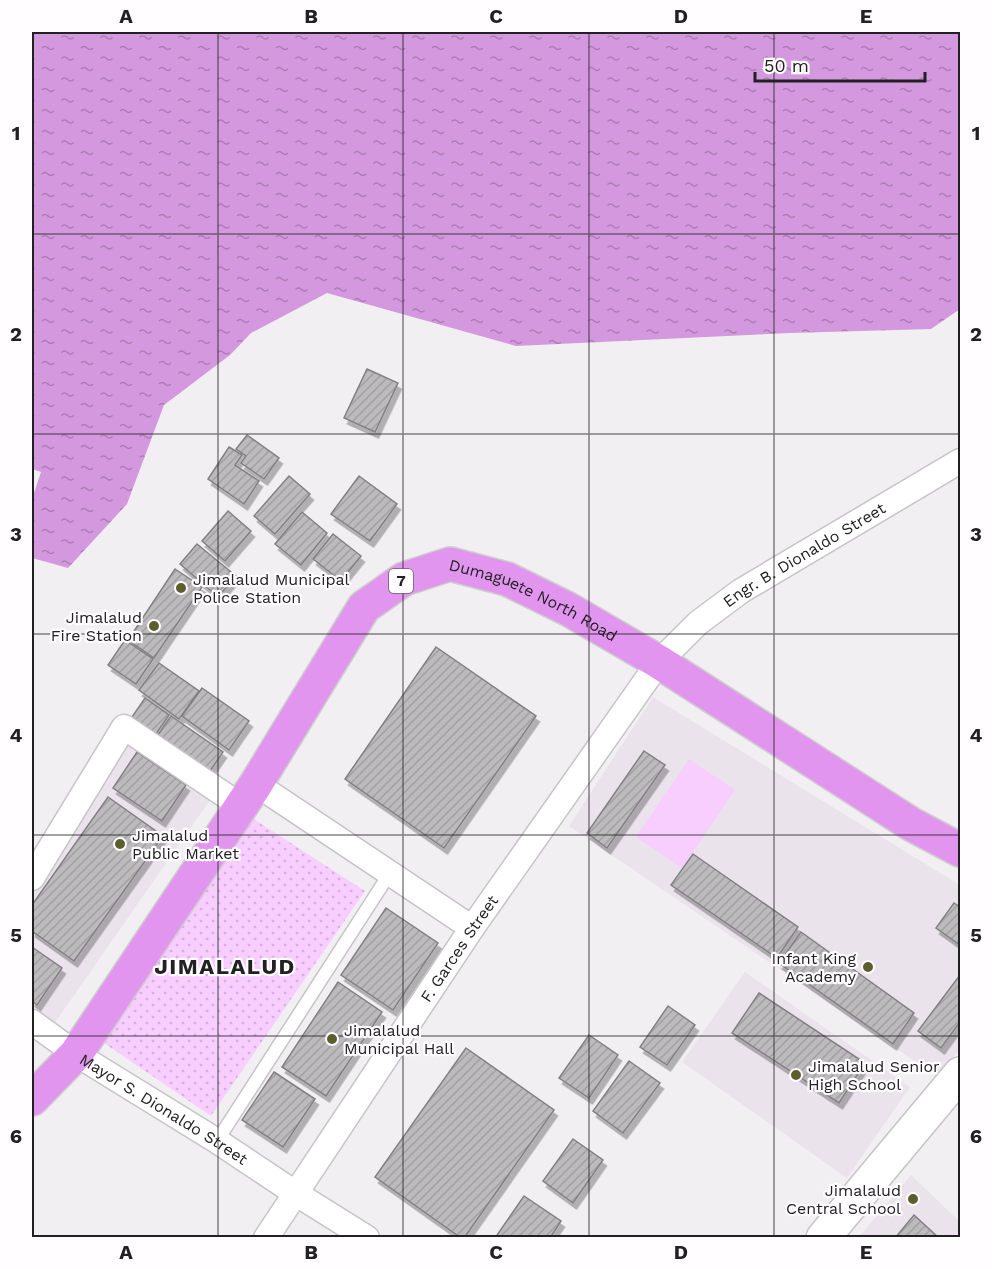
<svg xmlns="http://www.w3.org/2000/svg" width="992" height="1269" viewBox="0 0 992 1269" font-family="'Work Sans',sans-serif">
<defs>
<pattern id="park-dots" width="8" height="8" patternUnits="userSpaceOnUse" patternTransform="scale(1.5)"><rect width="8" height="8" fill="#f8cdff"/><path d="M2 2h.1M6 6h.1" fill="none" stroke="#d4b0da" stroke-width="1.8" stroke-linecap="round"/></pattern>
<pattern id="water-ripples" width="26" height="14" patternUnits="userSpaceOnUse" patternTransform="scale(1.5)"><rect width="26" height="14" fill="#d498de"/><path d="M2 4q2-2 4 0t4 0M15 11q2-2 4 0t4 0" fill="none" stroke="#ac7cb4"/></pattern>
<pattern id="building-hatch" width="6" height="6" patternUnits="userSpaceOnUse" patternTransform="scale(1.5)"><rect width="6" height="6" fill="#bdbabd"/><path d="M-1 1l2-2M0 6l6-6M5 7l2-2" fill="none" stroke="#a2a0a2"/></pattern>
<filter id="shadow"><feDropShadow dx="3.5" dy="6" stdDeviation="0" flood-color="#0004"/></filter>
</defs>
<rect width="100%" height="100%" fill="#f2eff2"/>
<!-- built -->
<g fill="#ebe3ec">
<path d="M653 697 960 885V1049L938 1077 569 826Z"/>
<path d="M127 739 212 797 54 1024 32 1009V890Z"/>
<path d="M745 972 910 1087 847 1178 682 1062Z"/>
<path d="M911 1175 960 1222V1237L858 1238Z"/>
</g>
<!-- park -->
<path fill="url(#park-dots)" d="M252 818 365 891 211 1116 101 1041Z"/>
<!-- garden -->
<path fill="#f8cdff" d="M689 759 735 790 682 868 636 837Z"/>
<!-- water -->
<path fill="url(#water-ripples)" d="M32 32H960V309L931 329 790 333 516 346 327 293 251 333 230 355 164 405 127 504 68 568 32 558V499L41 472 32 469Z"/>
<!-- building -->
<g fill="url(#building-hatch)" stroke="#828082" stroke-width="1.5" filter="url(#shadow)">
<path d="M367 369 398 383 375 432 344 418Z"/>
<path d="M247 435 279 458 264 479 241 463 246 456 236 449Z"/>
<path d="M229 447 242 455 235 465 259 481 244 504 208 479Z"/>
<path d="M289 476 310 494 275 534 254 516Z"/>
<path d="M359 476 397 504 370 541 331 514Z"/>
<path d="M228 511 251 531 225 561 202 541Z"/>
<path d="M302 512 327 533 301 565 275 544Z"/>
<path d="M333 534 361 556 341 581 313 559Z"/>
<path d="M197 544 236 576 218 597 180 564Z"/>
<path d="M175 569 202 587 154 658 128 640Z"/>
<path d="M125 640 153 659 136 684 108 665Z"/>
<path d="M436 647 536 716 444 848 345 779Z"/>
<path d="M159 663 199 691 179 719 139 690Z"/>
<path d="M202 688 249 721 229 750 182 716Z"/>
<path d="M145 698 169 715 156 734 132 717Z"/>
<path d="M171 716 223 752 210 771 158 735Z"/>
<path d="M644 751 665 765 607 848 587 833Z"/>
<path d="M137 752 186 785 162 821 113 788Z"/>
<path d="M108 797 163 836 74 961 32 931V905Z"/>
<path d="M693 854 798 927 777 958 671 885Z"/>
<path d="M954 903 960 907V945L936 928Z"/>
<path d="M386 908 438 943 393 1010 341 975Z"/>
<path d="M801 932 914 1013 893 1044 779 963Z"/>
<path d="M32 947 62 968 37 1005 32 1001Z"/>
<path d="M960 975V1022L941 1048 918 1031Z"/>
<path d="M338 982 382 1012 326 1096 282 1067Z"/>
<path d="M759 993 865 1063 839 1103 732 1033Z"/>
<path d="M668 1006 695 1025 667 1065 640 1047Z"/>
<path d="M589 1035 618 1055 589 1098 559 1078Z"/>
<path d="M466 1048 554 1110 464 1238H461L375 1177Z"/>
<path d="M629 1061 660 1083 623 1133 593 1111Z"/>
<path d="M274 1072 315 1099 283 1147 242 1120Z"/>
<path d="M573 1139 603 1160 573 1203 543 1181Z"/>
<path d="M524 1196 561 1221 550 1238H495Z"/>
<path d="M914 1215 939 1238H895Z"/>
</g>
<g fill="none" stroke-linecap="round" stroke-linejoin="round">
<!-- lane casing -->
<g stroke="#c6c4c7" stroke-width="15">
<path id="lane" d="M217 1141 390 873"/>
</g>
<!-- street casing -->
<g stroke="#c6c4c7" stroke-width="27">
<g id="street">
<path d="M256 784 472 928"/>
<path d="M32 878 124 727 241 806"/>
<path id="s1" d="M32 1022 76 1054 217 1141 295 1193 367 1238"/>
<path id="s2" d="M266 1238 472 928 659 662 698 623 741 591 960 461"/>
</g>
</g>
<!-- secondary casing -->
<g stroke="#c6c4c7" stroke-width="36">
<path id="secondary" d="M823 1238 960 1074"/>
</g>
<!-- highway casing -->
<g stroke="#cecece" stroke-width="36">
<g id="highway">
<path id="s3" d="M32 1099 76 1054 256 784 364 607 404 579 450 564 507 579 568 609 659 662 911 824 960 850"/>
</g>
</g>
<!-- lane -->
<use href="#lane" stroke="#fff" stroke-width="12"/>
<!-- street -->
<use href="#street" stroke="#fff" stroke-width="24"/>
<!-- secondary -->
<use href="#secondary" stroke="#fff" stroke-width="33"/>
<!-- highway -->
<use href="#highway" stroke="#e295ef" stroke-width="33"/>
</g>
<!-- grid -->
<path fill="none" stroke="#222122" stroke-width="1.5" stroke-opacity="0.55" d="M218 32V1238M403 32V1238M589 32V1238M774 32V1238M32 234H960M32 434H960M32 634H960M32 835H960M32 1036H960"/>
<!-- markers -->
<g fill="#5c5f2d" stroke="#fffdff" stroke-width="2">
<circle cx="181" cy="588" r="6"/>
<circle cx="154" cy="626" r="6"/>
<circle cx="120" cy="844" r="6"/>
<circle cx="868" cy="967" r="6"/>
<circle cx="332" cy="1039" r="6"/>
<circle cx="796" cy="1075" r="6"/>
<circle cx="913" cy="1199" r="6"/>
</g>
<g text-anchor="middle" stroke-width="4.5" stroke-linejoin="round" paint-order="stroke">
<!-- shield labels -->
<rect fill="#fffdff" stroke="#646364" stroke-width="1.5" x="389" y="569" width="24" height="24" rx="4.5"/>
<g font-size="15" font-weight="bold" fill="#222122">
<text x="401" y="586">7</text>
</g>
<!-- street labels -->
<g font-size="16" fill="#222122" stroke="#fffdff">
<text dy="6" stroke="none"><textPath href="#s2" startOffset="879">Engr. B. Dionaldo Street</textPath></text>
<text dy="6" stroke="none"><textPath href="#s3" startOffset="783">Dumaguete North Road</textPath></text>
<text dy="6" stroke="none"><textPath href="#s2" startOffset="348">F. Garces Street</textPath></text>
<text dy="6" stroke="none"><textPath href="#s1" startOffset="158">Mayor S. Dionaldo Street</textPath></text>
</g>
<!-- poi labels -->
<g font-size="16" fill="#222122" stroke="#fffdff" text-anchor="start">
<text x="193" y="585">Jimalalud Municipal<tspan x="193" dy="18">Police Station</tspan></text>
<text x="142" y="623" text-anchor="end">Jimalalud<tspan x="142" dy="18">Fire Station</tspan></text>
<text x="132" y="841">Jimalalud<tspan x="132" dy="18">Public Market</tspan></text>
<text x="856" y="964" text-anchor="end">Infant King<tspan x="856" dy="18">Academy</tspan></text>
<text x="344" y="1036">Jimalalud<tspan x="344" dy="18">Municipal Hall</tspan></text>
<text x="808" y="1072">Jimalalud Senior<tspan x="808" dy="18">High School</tspan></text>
<text x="901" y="1196" text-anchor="end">Jimalalud<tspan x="901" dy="18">Central School</tspan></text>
</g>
<!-- district labels -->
<g font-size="22" font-weight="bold" letter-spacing="1.5" fill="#222122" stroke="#fffdff">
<text x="225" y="974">JIMALALUD</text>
</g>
</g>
<!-- border -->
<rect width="992" height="1269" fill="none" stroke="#fffdff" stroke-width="66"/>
<!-- scale -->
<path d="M755 72v9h170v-9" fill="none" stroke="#222122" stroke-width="3"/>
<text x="764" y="72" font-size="18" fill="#222122" stroke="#fffdff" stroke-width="4.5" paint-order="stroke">50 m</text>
<rect x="33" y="33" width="926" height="1203" fill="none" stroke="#222122" stroke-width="2"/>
<g font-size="20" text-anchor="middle" font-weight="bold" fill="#222122">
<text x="126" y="23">A</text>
<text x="311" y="23">B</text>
<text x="496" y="23">C</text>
<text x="681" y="23">D</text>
<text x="866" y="23">E</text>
<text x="16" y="140">1</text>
<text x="976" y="140">1</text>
<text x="16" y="341">2</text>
<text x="976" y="341">2</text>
<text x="16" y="541">3</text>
<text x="976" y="541">3</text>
<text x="16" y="742">4</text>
<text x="976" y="742">4</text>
<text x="16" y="942">5</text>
<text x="976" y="942">5</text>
<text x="16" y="1143">6</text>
<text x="976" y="1143">6</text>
<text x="126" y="1259">A</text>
<text x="311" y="1259">B</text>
<text x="496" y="1259">C</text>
<text x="681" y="1259">D</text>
<text x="866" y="1259">E</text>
</g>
</svg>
